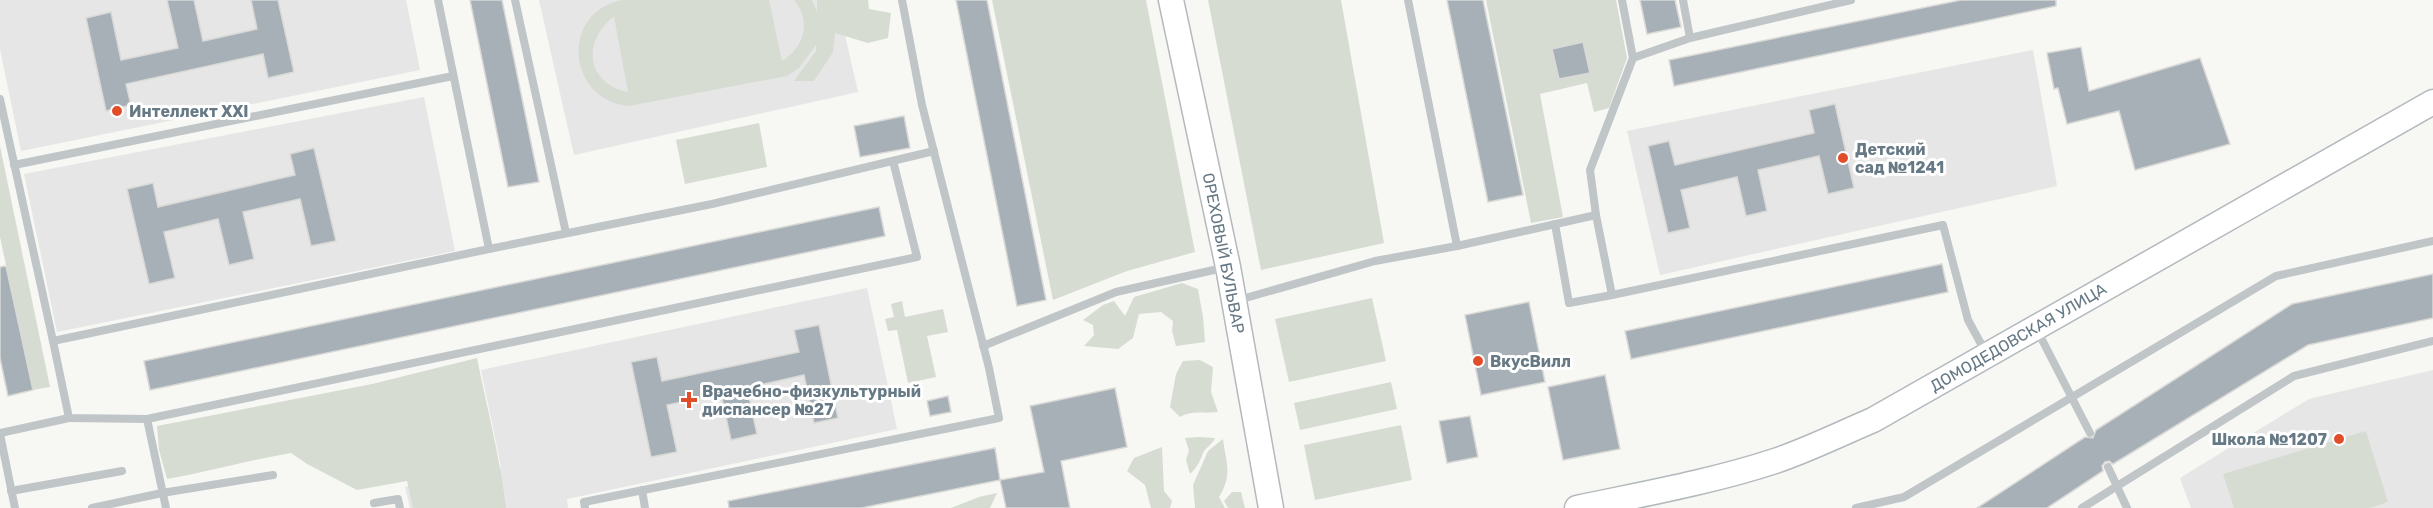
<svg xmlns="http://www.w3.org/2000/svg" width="2433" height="508" viewBox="0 0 2433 508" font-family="Rubik,sans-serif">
<rect width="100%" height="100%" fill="#f7f7f4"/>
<!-- built -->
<g fill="#e5e6e5">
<path d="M0 0H406L420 70 21 151 0 49Z"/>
<path d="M539 0H837L858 92 574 155Z"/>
<path d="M2033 50 2057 186 1660 275 1627 131Z"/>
<path d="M424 97 455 251 57 332 24 174Z"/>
<path d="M867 288 897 429 567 499 568 508H410L405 487 501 467 481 370Z"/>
<path d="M2433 370V508H2191L2180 478 2309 399Z"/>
</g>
<!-- green -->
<g fill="#d7dcd3" fill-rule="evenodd">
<path d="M622 0H769L782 61C804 48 812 21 794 0H812L817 12V0H868L869 9 891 13 888 38 868 43 835 33 833 52 814 81H794L816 51V45L799 68 787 76 629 106C566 100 560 12 622 0ZM613 17H614L628 92C586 83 582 42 613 17Z"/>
<path d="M992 0H1146L1195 252 1127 271 1053 300Z"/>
<path d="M1208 0H1341L1384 243 1261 270Z"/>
<path d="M1486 0H1616L1627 58 1609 108 1594 112 1587 83 1540 94 1563 217 1531 223Z"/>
<path d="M759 123 767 167 685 184 676 140Z"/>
<path d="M0 146 50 387 33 390 0 237Z"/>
<path d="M1182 283 1198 289 1203 317 1205 342 1176 346 1172 331 1173 321 1161 312 1139 314 1133 338 1118 349 1084 346 1094 335 1093 325 1083 320 1103 305 1114 301 1125 316 1134 297Z"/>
<path d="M1372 298 1386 361 1289 382 1275 319Z"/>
<path d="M902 301 905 317 943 309 948 332 927 336 936 377 908 383 897 330 888 331 885 319 894 317 891 304Z"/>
<path d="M477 358C487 408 500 457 506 508H413L407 481 357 490 307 464 291 453C249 460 209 472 167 479L159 450 157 426 372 384Z"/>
<path d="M1200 360 1213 367 1211 392 1218 412C1203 414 1193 410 1180 417L1170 407 1176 374 1183 361Z"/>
<path d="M1391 382 1397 409 1300 430 1294 403Z"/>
<path d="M1401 425 1412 480 1315 500 1304 445Z"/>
<path d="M2366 431 2388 502 2370 508H2234L2223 474Z"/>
<path d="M1199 437 1215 438C1212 445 1206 447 1203 453 1199 463 1198 466 1190 474L1186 460 1189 451 1185 438Z"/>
<path d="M1223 439C1226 463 1233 475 1219 497L1225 508H1195L1193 485 1208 451Z"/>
<path d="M1162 447 1164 491 1172 501 1170 508H1151L1145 485 1127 471 1134 458Z"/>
<path d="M1232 492H1241L1245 508H1228L1224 501Z"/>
<path d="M997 493 990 508H951L979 497Z"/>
</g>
<!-- building -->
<g fill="#a7b0b6" stroke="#d9d9d7" stroke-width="1.5">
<path d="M167 0H194L203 41 257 29 251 0H278L294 72 268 78 263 54 126 84 131 105 106 111 86 18 111 12 121 60 178 48Z"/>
<path d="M470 0H502L539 182 508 187Z"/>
<path d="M956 0H987L1046 300 1017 306Z"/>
<path d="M1447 0H1483L1523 195 1488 202Z"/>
<path d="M1640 0H1675L1681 27 1647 34Z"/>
<path d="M1961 0H2056V6L1674 86 1669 60Z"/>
<path d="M1583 42 1590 73 1559 79 1552 49Z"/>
<path d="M2081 47 2089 91 2200 58 2230 144 2135 170 2119 111 2067 124 2058 88 2054 89 2047 53Z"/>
<path d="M1835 104 1854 188 1828 194 1819 156 1758 170 1767 211 1746 216 1737 177 1681 190 1690 228 1668 233 1648 146 1669 141 1675 165 1814 133 1809 110Z"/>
<path d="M904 116 910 148 860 157 854 126Z"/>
<path d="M314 148 336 241 311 246 300 199 243 212 254 259 229 265 218 219 164 232 175 278 149 284 127 189 153 183 158 207 295 175 290 154Z"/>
<path d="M879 207 885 236 150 390 144 361Z"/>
<path d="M1942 264 1948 292 1631 359 1625 331Z"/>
<path d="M6 266 33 390 8 396 0 358V267Z"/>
<path d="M2433 274V318L2308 345 2113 464 2109 461 2105 462 2102 466 2103 471 2047 508H1977L2085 437 2093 438 2096 430 2292 304Z"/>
<path d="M1529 302 1545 382 1481 395 1465 315Z"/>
<path d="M819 325 838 418 814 423 804 375 747 388 757 434 731 440 721 394 667 405 677 452 651 457 631 362 657 357 662 381 799 352 794 330Z"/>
<path d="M1605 375 1620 449 1563 460 1548 387Z"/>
<path d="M1115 388 1127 447 1061 461 1070 508H1006L1000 480 1044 472 1030 406Z"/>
<path d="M948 396 951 412 930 416 927 401Z"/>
<path d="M1470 416 1478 457 1447 463 1439 421Z"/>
<path d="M995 448 1000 480 861 508H729L728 501Z"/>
</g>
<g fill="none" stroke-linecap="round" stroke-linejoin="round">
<!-- secondary casing -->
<g stroke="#b3b9bd" stroke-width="27">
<g id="secondary">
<path d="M1171 0 1228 267 1271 508"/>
<path d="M1577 508C1643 494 1711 482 1775 461 1808 450 1840 434 1873 420L2433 102"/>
</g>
</g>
<!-- lane -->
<g stroke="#c0c5c8" stroke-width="8">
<path d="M438 0 489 249 712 204 934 151"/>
<path d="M515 0 566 233"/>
<path d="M1622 0 1633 58"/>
<path d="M1683 0 1690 38"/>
<path d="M0 99 53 341"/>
<path d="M14 165 453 76"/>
<path d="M1596 215 1590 170 1633 58 1690 38 1851 0"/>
<path d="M1555 224 1569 303 1612 295"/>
<path d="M1457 246 1596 215 1612 295 1943 225 1968 320 1986 353"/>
<path d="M1235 301 1375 261 1457 246 1408 0"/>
<path d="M2037 330 2090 433"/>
<path d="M983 346 1116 292 1227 267"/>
<path d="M147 419 917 257 893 161"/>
<path d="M0 433 69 418"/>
<path d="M0 434 15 508"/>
<path d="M2108 467 2127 508"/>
<path d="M642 490 645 508"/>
<path d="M11 491 122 471"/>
<path d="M374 503 398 499 400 508"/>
<path d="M92 508 162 493 273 475"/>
<path d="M166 508 147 419 69 418 53 341 489 249"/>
<path d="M585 508 584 502 999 418 989 368 922 105 902 0"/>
<path d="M1856 508 1904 497 2276 276 2433 241"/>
<path d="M2082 508 2294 376 2433 341"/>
</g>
<!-- secondary -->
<use href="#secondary" stroke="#fff" stroke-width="24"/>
</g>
<!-- markers -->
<g fill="#e24d29" stroke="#fff" stroke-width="2">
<circle cx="117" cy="111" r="6"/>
<circle cx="1843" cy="158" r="6"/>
<circle cx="1478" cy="361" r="6"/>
<path d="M686 391h6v6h6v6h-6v6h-6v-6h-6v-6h6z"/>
<circle cx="2339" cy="439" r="6"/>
</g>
<g text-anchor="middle" stroke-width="6" stroke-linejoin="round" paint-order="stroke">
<!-- poi labels -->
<g font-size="16" font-weight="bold" fill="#667985" stroke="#fff" text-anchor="start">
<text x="129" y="117">Интеллект XXI</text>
<text x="1855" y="155">Детский<tspan x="1855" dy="18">сад №1241</tspan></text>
<text x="1490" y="367">ВкусВилл</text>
<text x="702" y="397">Врачебно-физкультурный<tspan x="702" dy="18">диспансер №27</tspan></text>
<text x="2327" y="445" text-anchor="end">Школа №1207</text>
</g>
<!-- street labels -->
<g font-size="16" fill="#667985" stroke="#fff">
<text transform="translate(1224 253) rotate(79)" y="6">ОРЕХОВЫЙ БУЛЬВАР</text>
<text transform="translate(2018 337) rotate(-30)" y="6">ДОМОДЕДОВСКАЯ УЛИЦА</text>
</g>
</g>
</svg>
